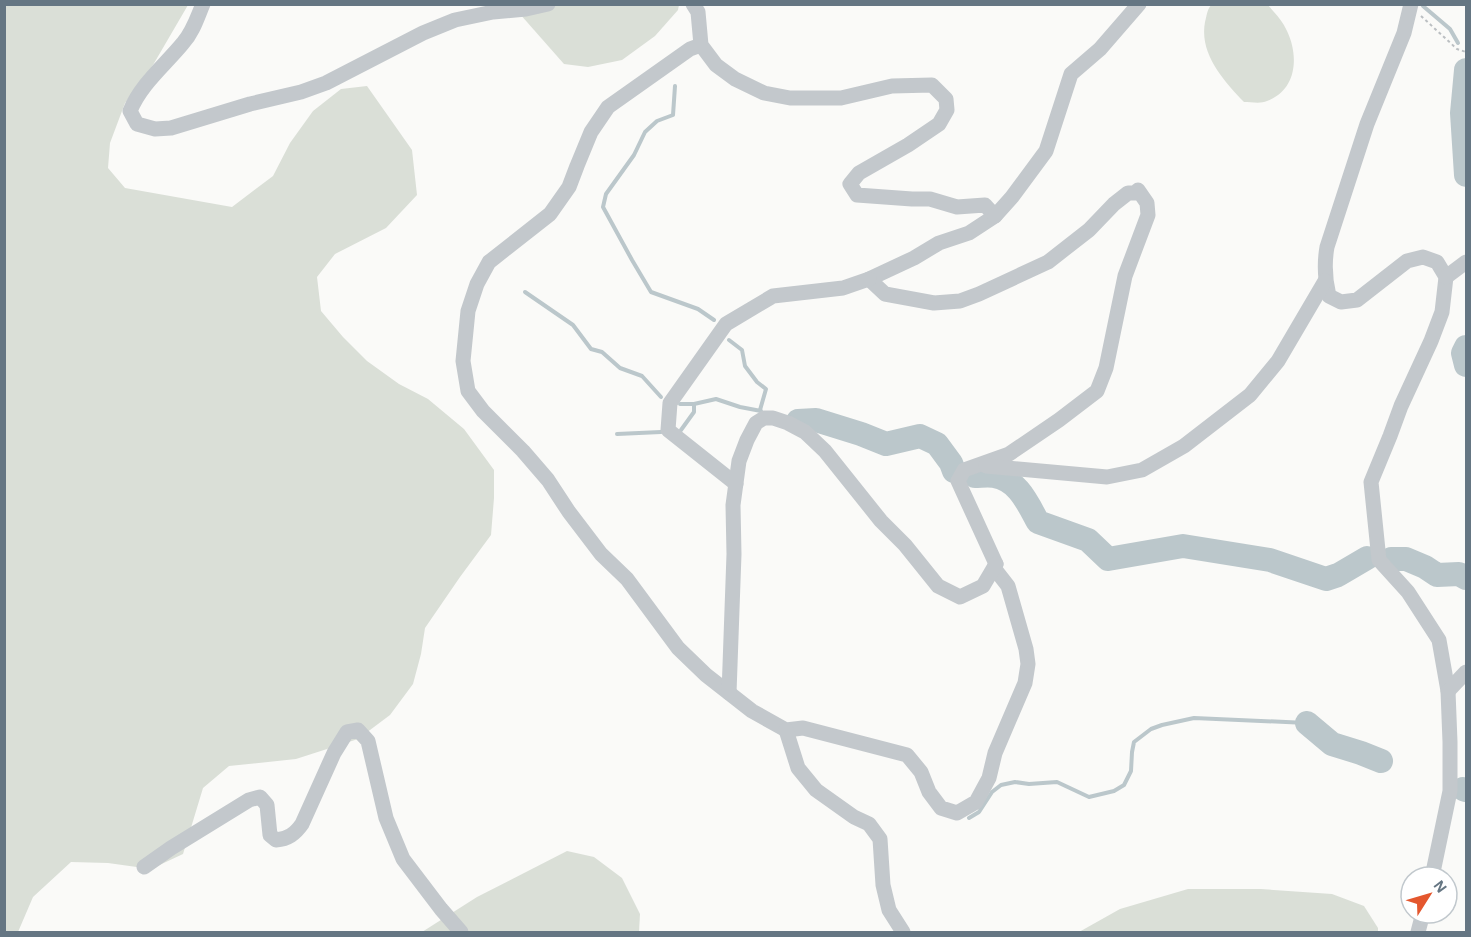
<svg xmlns="http://www.w3.org/2000/svg" width="1471" height="937" viewBox="0 0 1471 937" font-family="'Alegreya Sans',sans-serif">
<rect width="100%" height="100%" fill="#fafaf8"/>
<!-- green -->
<g fill="#dadfd7">
<path d="M1267 4C1274 12 1283 21 1287 31 1299 56 1297 90 1267 101 1261 104 1251 102 1244 102 1224 81 1199 54 1205 22 1207 15 1207 9 1212 4Z"/>
<path d="M5 5H188L153 65 125 103 110 143 108 168 125 188 232 207 273 176 290 143 313 111 341 89 367 86 412 150 417 195 386 228 335 254 317 277 321 311 343 337 367 361 399 384 428 399 464 429 494 470V498L491 535 460 577 425 628 421 654 413 684 390 715 358 739 296 759 229 766 203 788 183 854 151 869 108 863 71 862 33 897 18 932H5Z"/>
<path d="M512 5H679L678 10 655 36 622 60 588 67 564 64Z"/>
<path d="M567 851 594 857 622 878 640 914 639 932H422L477 897Z"/>
<path d="M1188 889H1261L1332 894 1364 906 1378 928V932H1079L1120 909Z"/>
</g>
<g fill="none" stroke-linecap="round" stroke-linejoin="round">
<!-- stream -->
<g stroke="#bbc7cb" stroke-width="4">
<path d="M1423 6 1450 29 1458 43"/>
<path d="M675 86 673 115 657 121 645 132 634 155 606 194 603 207 632 260 651 292 698 309 714 320"/>
<path d="M525 292 573 325 591 349 602 352 620 368 642 376 661 397"/>
<path d="M729 340 742 350 745 366 757 382 766 389 760 410"/>
<path d="M680 404H694L716 399 740 407 761 411"/>
<path d="M681 430 694 412V404"/>
<path d="M617 434 661 432"/>
<path d="M969 818 979 812 992 792 1001 785 1015 782 1029 784 1057 782 1089 797 1114 791 1124 785 1131 771 1132 752 1134 742 1151 729 1162 725 1194 718 1307 723"/>
</g>
<!-- river -->
<g stroke="#bbc7cb" stroke-width="24">
<path d="M1466 70 1462 113 1466 175"/>
<path d="M1466 347 1463 353 1466 365"/>
<path d="M798 421 816 420 861 434 886 444 920 436 937 444 951 463 954 471"/>
<path d="M975 476C981 476 988 475 994 476 1018 480 1027 502 1038 522L1088 540 1108 559 1183 546 1270 560 1326 579 1338 575 1367 558"/>
<path d="M1391 559H1406L1425 567 1437 575 1459 574 1466 578"/>
<path d="M1307 723 1332 744 1361 753 1381 761"/>
<path d="M1463 789 1466 790"/>
</g>
<!-- path -->
<path stroke="#bbbfc2" stroke-width="2" stroke-dasharray="3 3" stroke-linecap="butt" d="M1421 16 1457 49 1466 52"/>
<!-- minor -->
<g stroke="#c3c8cc" stroke-width="15">
<path d="M203 4C197 18 193 32 183 43 165 65 141 84 130 111L137 124 155 129 171 128 250 104 301 92 326 83 423 33 455 20 493 12 526 9 548 4"/>
<path d="M693 4 698 12 701 45 716 65 735 79 764 93 790 98H841L892 86 932 85 946 99 947 110 939 124 908 145 859 173 850 184 857 195 912 199H930L957 207 985 205 995 216 969 233 939 243 914 258 869 279 885 294 934 303 960 301 979 294 1048 262 1089 230 1114 204 1128 193H1135L1138 190 1147 203 1148 215 1125 276 1106 368 1097 391 1059 420 1009 454 964 470 958 481 996 564 994 568 1008 586 1026 649 1028 664 1025 683 995 753 989 778 976 802 957 813 941 808 929 792 921 772 907 755 803 728 786 730 752 711 706 675 678 648 627 579 601 554 569 512 548 480 523 451 483 411 468 391 463 361 468 311 477 284 489 262 550 214 569 187 577 166 591 132 608 107 690 49 701 45"/>
<path d="M1411 4 1404 33 1367 124 1327 247C1324 264 1325 280 1329 296L1341 302 1357 300 1407 261 1423 257 1437 262 1446 277 1442 312 1431 341 1401 406 1390 436 1371 482 1379 560 1408 592 1439 640 1448 691 1450 742V791L1432 877"/>
<path d="M995 216 1012 197 1046 151 1071 74 1100 49 1139 4"/>
<path d="M1446 277 1466 262"/>
<path d="M986 466 1107 477 1142 470 1184 446 1250 395 1278 361 1325 281"/>
<path d="M736 484 668 430 670 403 726 324 773 296 843 288 869 279"/>
<path d="M1448 691 1466 672"/>
<path d="M729 693 734 554 733 505 739 461 747 440 756 423 764 418H773L788 423 805 432 825 451 881 521 905 545 938 586 960 597 983 586 996 564"/>
<path d="M786 730 798 768 816 790 854 817 869 824 880 839 883 885 889 910 903 932"/>
<path d="M144 867 171 848 249 800 260 797 267 805 270 835 276 840C288 839 295 834 302 824L334 753 347 732 358 730 368 741 386 818 403 859 441 909 461 932"/>
<path d="M1418 932 1423 913"/>
</g>
</g>
<!-- border -->
<rect width="1471" height="937" fill="none" stroke="#657683" stroke-width="12"/>
<!-- north arrow -->
<g transform="translate(1429 895) rotate(53)"><circle r="28" fill="#ffffff" stroke="#c1c8cd" stroke-width="1.5"/>
<path d="M0-4.5L10 22L0 15L-10 22Z" fill="#e4572e"/>
<text y="-9" font-size="16" font-weight="bold" text-anchor="middle" fill="#657683">N</text>
</g>
</svg>
